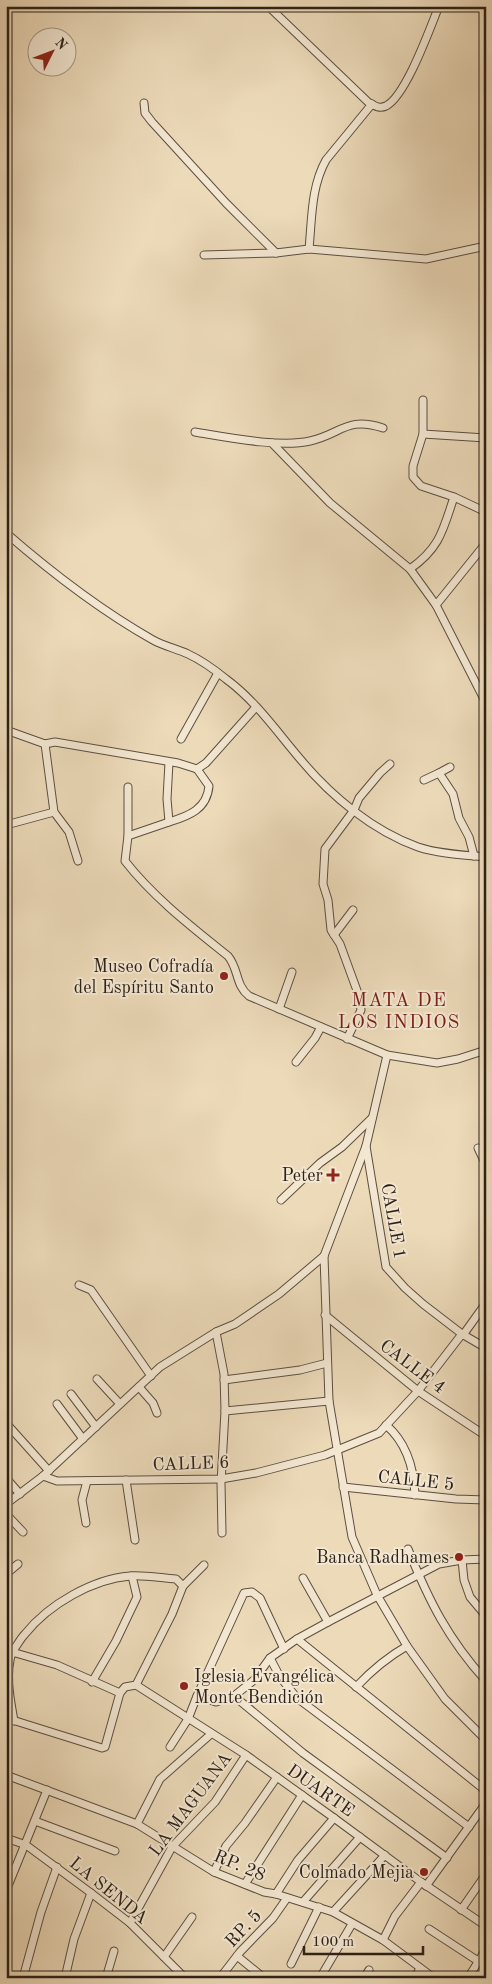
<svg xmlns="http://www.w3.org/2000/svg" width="492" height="1984" viewBox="0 0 492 1984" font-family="'Old Standard TT',serif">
<rect width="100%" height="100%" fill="#ecdab9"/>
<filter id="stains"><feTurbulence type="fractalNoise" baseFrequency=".004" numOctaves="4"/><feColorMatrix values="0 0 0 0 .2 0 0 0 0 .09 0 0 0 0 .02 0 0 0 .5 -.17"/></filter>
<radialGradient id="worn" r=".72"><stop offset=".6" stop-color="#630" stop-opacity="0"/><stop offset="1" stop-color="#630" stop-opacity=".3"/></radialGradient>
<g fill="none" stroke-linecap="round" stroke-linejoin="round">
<!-- minor casing -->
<g stroke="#5c4f40" stroke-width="9">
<g id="minor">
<path d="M268 6 368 102C375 106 379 109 386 106 406 96 430 28 439 6"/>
<path d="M144 103 145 113 152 122 226 203 276 253"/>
<path d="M309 249C312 218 311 187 326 160L372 104"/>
<path d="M204 255 276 253 309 249 426 259 486 246"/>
<path d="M423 400V434L413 466V477L421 486 454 497 486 512"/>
<path d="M195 432C226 437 280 448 310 441 342 434 346 416 383 428"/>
<path d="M423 434 486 438"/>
<path d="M272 443 330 503 410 569C440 548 443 530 454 497"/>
<path d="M6 533C52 573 100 610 153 640 164 646 177 649 188 654 201 660 215 670 226 679 256 701 277 732 301 760 331 796 373 831 418 847 439 854 464 855 486 857"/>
<path d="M410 569 436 605 486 703"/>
<path d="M436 605 486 543"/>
<path d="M6 730 45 744 55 742 178 763 197 769 206 763 256 707"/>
<path d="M181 739 218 673"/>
<path d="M45 744 54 812 69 832 78 861"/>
<path d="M169 762 167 799 169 822C189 816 207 809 209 786L197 769"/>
<path d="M450 767 439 773 453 794 459 818 469 837 474 856"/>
<path d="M424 780 439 773"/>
<path d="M128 787V836L169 822"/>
<path d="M6 825 54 812"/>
<path d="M128 836 125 861C154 898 192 927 228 956 239 969 235 985 249 996L387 1055 437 1063 458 1059 486 1050"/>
<path d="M334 935 353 910"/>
<path d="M279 1009 292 972"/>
<path d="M347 1039 361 1010 359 996 340 944 331 930 328 900 323 884 325 849 354 810 359 798 380 773 390 764"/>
<path d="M387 1055 366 1146 386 1267 405 1288 423 1304 462 1334 486 1348"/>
<path d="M296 1062 315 1038 321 1027"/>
<path d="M366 1146 324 1256 329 1401 352 1537 377 1595 407 1646 445 1699 486 1740"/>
<path d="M478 1148 486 1165"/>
<path d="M281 1200 320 1163 342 1147 372 1118"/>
<path d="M79 1285 91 1290 151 1376"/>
<path d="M325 1315 418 1391 486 1436"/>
<path d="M216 1332 224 1374 225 1411 221 1483 222 1533"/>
<path d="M463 1335 486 1303"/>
<path d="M97 1379 120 1404"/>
<path d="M224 1380 300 1370 327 1363"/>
<path d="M139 1387 153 1403 157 1413"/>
<path d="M71 1394 96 1427"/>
<path d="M57 1404 83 1439"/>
<path d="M225 1411 329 1401"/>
<path d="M6 1423 49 1471"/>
<path d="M386 1425C407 1443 414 1469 415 1495"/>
<path d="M43 1476 57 1481 221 1479 256 1473 325 1455 379 1433 418 1391 462 1334"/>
<path d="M6 1478 20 1494"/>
<path d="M126 1480 135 1540"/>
<path d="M343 1487 456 1499 486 1500"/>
<path d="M6 1504 43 1476 160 1367 216 1332 235 1324 279 1294 324 1256"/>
<path d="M6 1514 23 1532"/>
<path d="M86 1523 82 1500 87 1481"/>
<path d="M408 1549C429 1601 448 1639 486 1681"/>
<path d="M462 1560 464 1580 470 1597 486 1616"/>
<path d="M6 1574 18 1564"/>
<path d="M303 1578 328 1622"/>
<path d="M297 1639 486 1791"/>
<path d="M12 1652C17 1646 20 1639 25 1634 49 1604 93 1579 130 1576 145 1575 161 1578 176 1579L183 1586"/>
<path d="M270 1658 280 1677 297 1698 469 1827"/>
<path d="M92 1682 116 1641 137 1597 132 1576"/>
<path d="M136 1685 246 1755 334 1818 421 1882 486 1926"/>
<path d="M356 1687C372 1670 386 1658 407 1646"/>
<path d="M197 1696 216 1702 234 1696 254 1680 270 1658 297 1639 328 1622 439 1564 462 1560 486 1559"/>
<path d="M234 1696 303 1753 447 1858"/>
<path d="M6 1718 102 1748 105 1747 120 1693 125 1687 136 1685 172 1614 183 1586 204 1565"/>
<path d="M14 1721C10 1698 5 1675 12 1652L57 1665 120 1693"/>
<path d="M170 1747 188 1719 197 1696 244 1593 252 1592 260 1598 284 1649"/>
<path d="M6 1775 137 1824 214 1872 264 1892 276 1894 333 1912 383 1940 434 1978"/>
<path d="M35 1821 115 1851"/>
<path d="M137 1824 160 1779 211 1734"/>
<path d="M6 1838 26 1845 91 1893 130 1923 185 1978"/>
<path d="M214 1872 226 1846 245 1823 277 1777"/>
<path d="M245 1884 302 1795"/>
<path d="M426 1886 486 1803"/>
<path d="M6 1894 8 1886 47 1790"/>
<path d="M276 1894 298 1860 334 1818"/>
<path d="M303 1902 360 1837"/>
<path d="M461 1910 486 1874"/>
<path d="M333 1912 385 1855"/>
<path d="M130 1923 172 1847 215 1802 246 1755"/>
<path d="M429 1929 478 1961"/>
<path d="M383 1940 395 1916 421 1882"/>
<path d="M237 1956 264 1978"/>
<path d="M164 1957 192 1917"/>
<path d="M291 1964 319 1907"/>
<path d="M23 1978 41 1912 57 1867"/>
<path d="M65 1978 74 1939 91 1893"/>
<path d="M106 1978 114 1951"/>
<path d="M220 1978 240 1952 273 1918 287 1898"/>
<path d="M320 1978 352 1924"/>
<path d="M364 1978 369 1970"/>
<path d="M415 1978 420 1968"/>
<path d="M468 1978 486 1949"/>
</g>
</g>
<!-- minor -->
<use href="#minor" stroke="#f3e7d2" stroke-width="7"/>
</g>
<!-- markers -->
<g fill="#8f2418" stroke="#f3e7d2" stroke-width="2">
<circle cx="224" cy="976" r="5"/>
<path d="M330.5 1167.5h5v5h5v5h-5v5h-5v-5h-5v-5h5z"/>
<circle cx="459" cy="1557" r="5"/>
<circle cx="184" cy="1686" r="5"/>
<circle cx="424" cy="1872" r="5"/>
</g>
<g text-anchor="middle" stroke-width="4" stroke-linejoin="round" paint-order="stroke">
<!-- poi labels -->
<g font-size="18" fill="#2c2118" stroke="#f3e7d2" text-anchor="end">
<text x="214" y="972">Museo Cofradía<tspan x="214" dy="21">del Espíritu Santo</tspan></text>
<text x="323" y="1181">Peter</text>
<text x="449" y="1563">Banca Radhames</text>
<text x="194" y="1682" text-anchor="start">Iglesia Evangélica<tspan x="194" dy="21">Monte Bendición</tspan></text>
<text x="414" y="1878">Colmado Mejia</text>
</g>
<!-- street labels -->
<g font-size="18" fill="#2c2118" stroke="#f3e7d2">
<text transform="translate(394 1221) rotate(80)" y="6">CALLE 1</text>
<text transform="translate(413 1366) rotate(37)" y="6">CALLE 4</text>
<text transform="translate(191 1463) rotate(-2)" y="6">CALLE 6</text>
<text transform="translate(416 1480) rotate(6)" y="6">CALLE 5</text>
<text transform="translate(321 1790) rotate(35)" y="6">DUARTE</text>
<text transform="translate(190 1804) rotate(-53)" y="6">LA MAGUANA</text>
<text transform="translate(240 1865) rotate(23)" y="6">RP. 28</text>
<text transform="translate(109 1890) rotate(39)" y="6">LA SENDA</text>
<text transform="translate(243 1928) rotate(-47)" y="6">RP. 5</text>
</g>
<!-- neighbourhood labels -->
<g font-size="19" letter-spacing="1" fill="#7a1f14" stroke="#f3e7d2">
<text x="399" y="1006">MATA DE<tspan x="399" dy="22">LOS INDIOS</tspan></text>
</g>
</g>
<!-- margin -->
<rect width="492" height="1984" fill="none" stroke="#ecdab9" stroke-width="25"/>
<rect x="8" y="8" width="477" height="1969" fill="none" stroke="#2c2118" stroke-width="2.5"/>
<rect x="12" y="12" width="467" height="1959" fill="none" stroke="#2c2118"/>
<!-- north arrow -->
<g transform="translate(52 52) rotate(48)"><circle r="24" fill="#f3e7d2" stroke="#a39888"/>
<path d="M0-4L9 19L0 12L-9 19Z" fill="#8f2418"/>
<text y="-8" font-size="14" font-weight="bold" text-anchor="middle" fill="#2c2118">N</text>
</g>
<!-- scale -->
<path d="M304 1946v8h119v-8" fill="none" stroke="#2c2118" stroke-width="2.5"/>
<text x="312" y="1946" font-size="15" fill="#2c2118" stroke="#f3e7d2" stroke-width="4" paint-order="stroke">100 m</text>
<rect width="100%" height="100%" filter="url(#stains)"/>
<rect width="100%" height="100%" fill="url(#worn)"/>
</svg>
